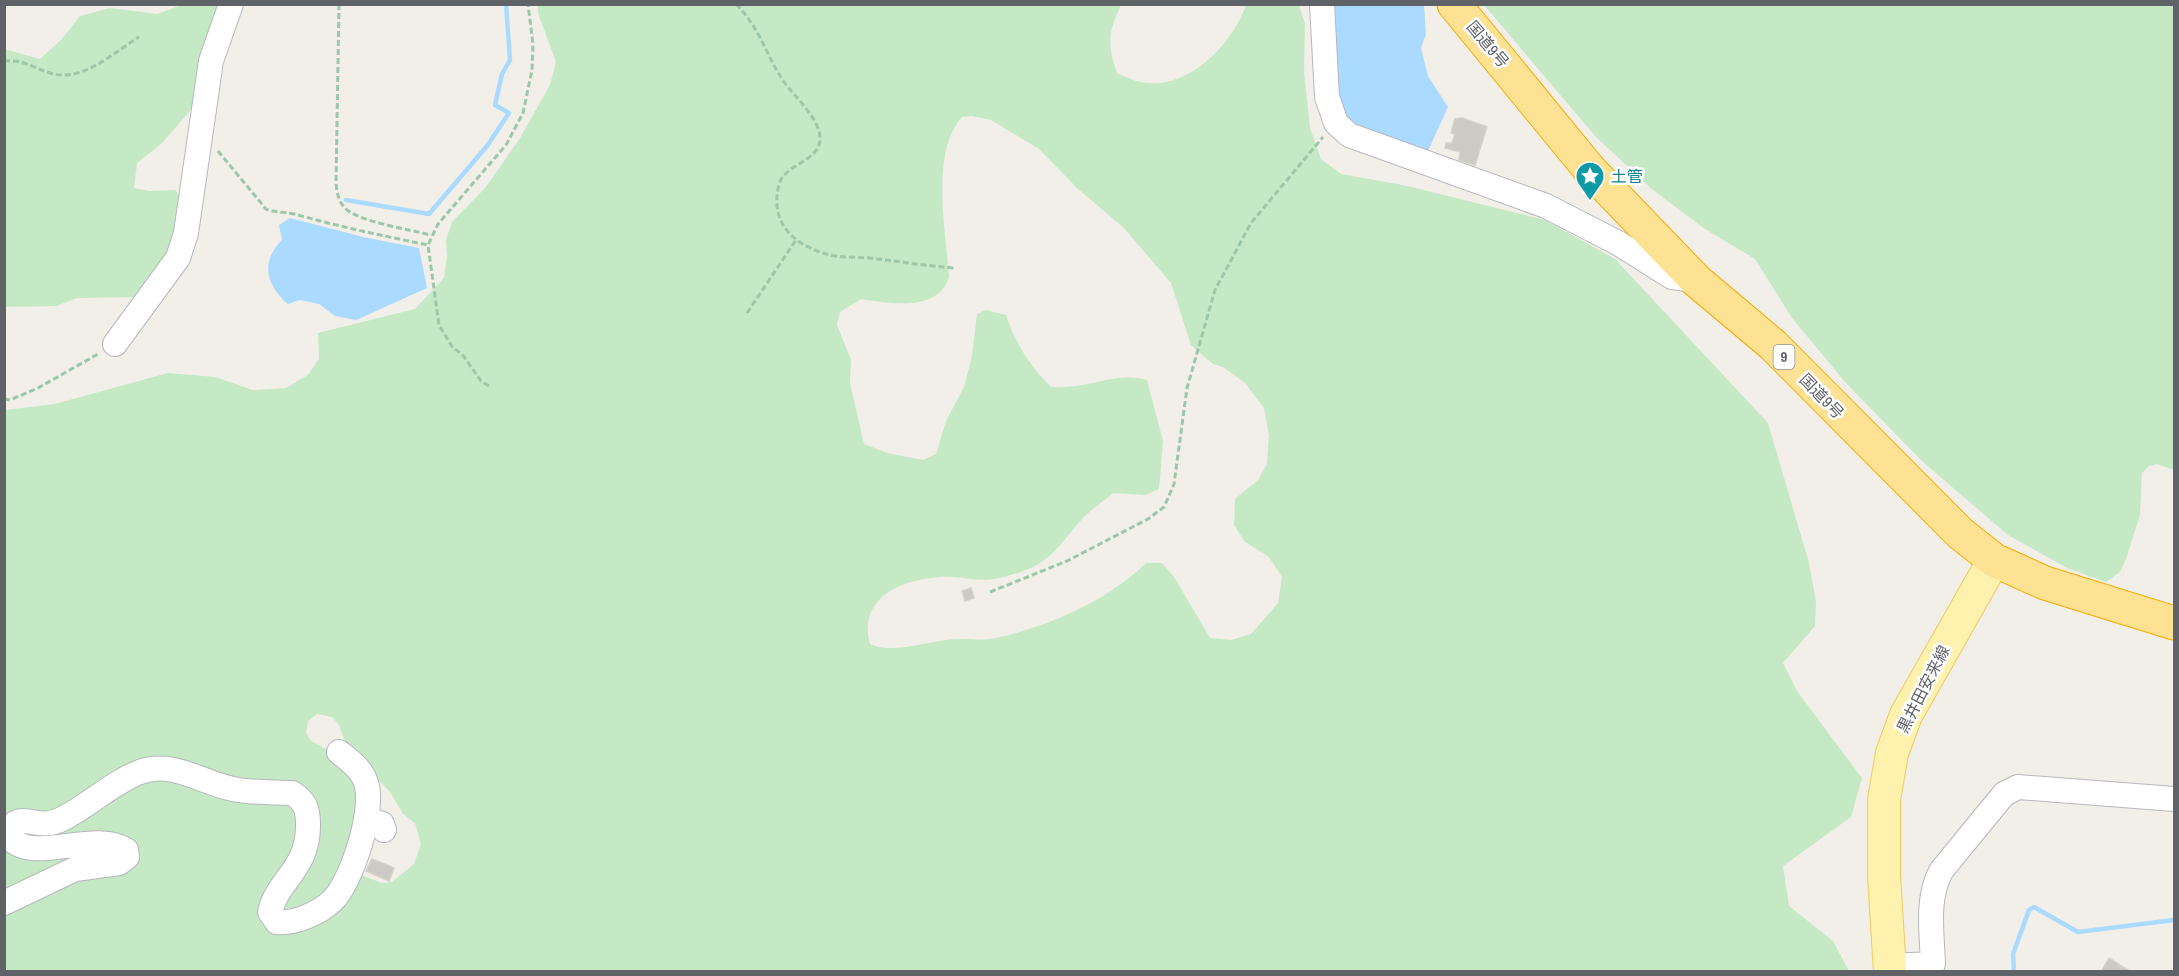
<svg xmlns="http://www.w3.org/2000/svg" width="2179" height="976" viewBox="0 0 2179 976" font-family="'Archivo Narrow','Noto Sans JP',sans-serif">
<rect width="100%" height="100%" fill="#f1efe8"/>
<!-- green -->
<g fill="#c5e8c5" fill-rule="evenodd">
<path d="M538 5H1121C1108 32 1107 44 1117 73 1124 76 1132 80 1140 82 1187 92 1232 45 1246 5H1299L1305 24 1304 72 1310 128 1321 159 1341 174 1403 185 1545 220 1615 259 1768 423 1809 563 1816 602 1815 626 1783 663 1797 691 1862 778 1851 817 1783 866 1789 906 1833 941 1849 971 5 972V410L55 404 168 373 215 377 253 390 286 388 308 375 319 359 318 333 415 309 444 278 447 256 446 240 452 222 486 187 520 138 550 85 556 62 538 13ZM972 116 991 120 1039 149 1077 188 1124 228 1171 283 1191 345 1213 364 1223 367 1245 383 1264 408 1269 435 1267 464 1258 480 1235 499 1234 525 1245 542 1269 557 1282 577 1278 603 1251 634 1231 640 1210 638 1174 577 1162 563H1146C1107 601 1050 626 996 638 980 642 962 637 946 640 922 643 892 654 870 644 857 598 901 580 939 577 957 575 976 582 994 579 1006 577 1022 572 1033 567 1057 555 1067 534 1085 516 1093 508 1104 501 1113 493L1145 495 1159 489 1163 441 1147 380C1114 371 1088 390 1051 387 1030 366 1015 343 1006 315L986 310 977 314 972 356 964 387 946 421 936 454 923 460 887 453 864 444 850 383 851 360 837 325 840 312 861 299C888 303 938 313 949 277 946 232 930 152 962 117ZM317 714 332 717 339 725 347 747 390 792 403 814 415 823 421 844 414 864 392 882 382 883 353 872 363 783 339 756 311 741 306 733 308 721Z"/>
<path d="M1484 5H2174V470L2157 464 2149 466 2142 473 2140 515 2126 559 2120 572 2106 582 2067 568 2008 535 1923 462 1846 383 1792 318 1755 259 1705 229 1653 190 1596 137Z"/>
<path d="M179 6 222 5 197 103 162 143 137 163 134 188 149 191 175 190 183 200 181 215 156 280 139 297 77 298 56 306 5 307 4 49 40 59 61 40 80 16 110 8 157 14Z"/>
</g>
<!-- water -->
<g fill="#aadaff">
<path d="M1333 5H1424L1426 34 1421 48 1428 76 1448 107 1428 151C1405 144 1376 140 1356 128 1324 108 1334 38 1333 5Z"/>
<path d="M290 218 363 237 419 248 427 288 356 320 335 316 319 304 300 300 288 304C266 285 260 262 282 240L279 225Z"/>
</g>
<g fill="none" stroke-linecap="round" stroke-linejoin="round">
<!-- stream -->
<g stroke="#aadaff" stroke-width="4.5">
<path d="M346 200 429 214 487 146 509 113 495 105 502 74 510 60 506 4"/>
<path d="M2014 972 2013 954 2029 910 2034 907 2078 932 2174 920"/>
</g>
</g>
<!-- building -->
<g fill="#cccac5" stroke="#d6d1c6" stroke-width="1.5">
<path d="M1462 118 1487 127 1475 165 1459 160 1460 152 1445 148 1446 143H1452L1455 134 1451 133 1455 119Z"/>
<path d="M971 588 974 598 965 601 962 591Z"/>
<path d="M372 859 394 868 389 881 366 871Z"/>
<path d="M2109 958 2131 972H2101Z"/>
</g>
<g fill="none" stroke-linecap="round" stroke-linejoin="round">
<!-- minor casing -->
<g stroke="#b5b8bc" stroke-width="26">
<g id="minor">
<path d="M1322 4 1327 97 1336 123 1349 135 1546 206 1618 243 1672 277 1697 281"/>
<path d="M115 344 178 258 186 233 211 61 231 4"/>
<path d="M366 819 382 824 384 830"/>
<path d="M4 903 75 869 119 863 127 857 126 850C95 829 28 866 9 836L15 823C26 816 41 830 62 819 90 805 111 783 140 772 173 760 202 783 233 789 252 793 272 792 292 793 305 801 308 809 308 824 309 869 277 880 270 912L277 922C295 924 319 913 332 901 352 882 375 809 366 783 362 769 349 760 339 752"/>
<path d="M1889 966 1933 964C1932 933 1926 899 1941 871L2004 794 2018 787 2174 799"/>
</g>
</g>
<!-- major casing -->
<g stroke="#f2c960" stroke-width="34">
<path id="major" d="M1890 972 1884 876V800L1892 753 1906 715 1994 560"/>
</g>
<!-- highway casing -->
<g stroke="#f9ab00" stroke-width="35">
<path id="highway" d="M1454 4 1590 170 1697 281 1773 345 1960 533 1994 560 2045 583 2174 623"/>
</g>
<!-- path -->
<g stroke="#9cc7a9" stroke-width="3" stroke-dasharray="6 3" stroke-linecap="butt">
<path d="M339 4 336 184C337 192 338 200 344 207 357 222 409 229 430 235"/>
<path d="M736 4C762 31 765 54 784 82 794 96 821 120 820 139 820 161 785 164 779 184 770 221 790 242 823 253 839 259 860 256 877 259 903 262 928 266 954 268"/>
<path d="M4 61C22 59 34 68 50 73 82 83 113 53 139 37"/>
<path d="M218 151 266 209C276 213 288 212 298 215 341 227 384 236 428 245"/>
<path d="M747 313 796 240"/>
<path d="M489 386 481 381 462 354 453 348 439 325 428 245 438 224 506 145 523 113 532 70 533 44 528 4"/>
<path d="M4 399 10 400 38 388 98 354"/>
<path d="M990 592 1067 561 1148 519 1164 507 1174 484 1187 388 1215 290 1251 223 1323 137"/>
</g>
<!-- minor -->
<use href="#minor" stroke="#fff" stroke-width="24"/>
<!-- major -->
<use href="#major" stroke="#fff2af" stroke-width="32"/>
<!-- highway -->
<use href="#highway" stroke="#fde293" stroke-width="33"/>
</g>
<!-- icons -->
<defs>
<g id="sight-pin" transform="scale(1.5)"><path d="M0 17L-7.5 6A9.5 9.5 0 1 1 7.5 6Z" fill="#0f9aa8" stroke="#fff"/><path d="M0-6L1.8-2.2L6-1.7L2.9 1.2L3.7 5.4L0 3.3L-3.7 5.4L-2.9 1.2L-6-1.7L-1.8-2.2Z" fill="#fff"/></g>
</defs>
<g fill-rule="evenodd">
<use href="#sight-pin" x="1590" y="176"/>
</g>
<g text-anchor="middle" stroke-width="5" stroke-linejoin="round" paint-order="stroke">
<!-- shield labels -->
<rect fill="#fff" stroke="#8f9295" stroke-width="1.5" x="1773.5" y="345" width="21" height="24" rx="4.5"/>
<g font-size="15" font-weight="bold" fill="#5f6368">
<text x="1784" y="362">9</text>
</g>
<!-- street labels -->
<g font-size="16" fill="#5f6368" stroke="#fff">
<text transform="translate(1488 44) rotate(50)" y="6">国道9号</text>
<text transform="translate(1822 396) rotate(46)" y="6">国道9号</text>
<text transform="translate(1923 689) rotate(-63)" y="6">黒井田安来線</text>
</g>
<!-- culture labels -->
<g font-size="16" fill="#0d838f" stroke="#fff" text-anchor="start">
<text x="1611" y="182">土管</text>
</g>
</g>
<!-- border -->
<rect width="2179" height="976" fill="none" stroke="#5f6368" stroke-width="12"/>
</svg>
